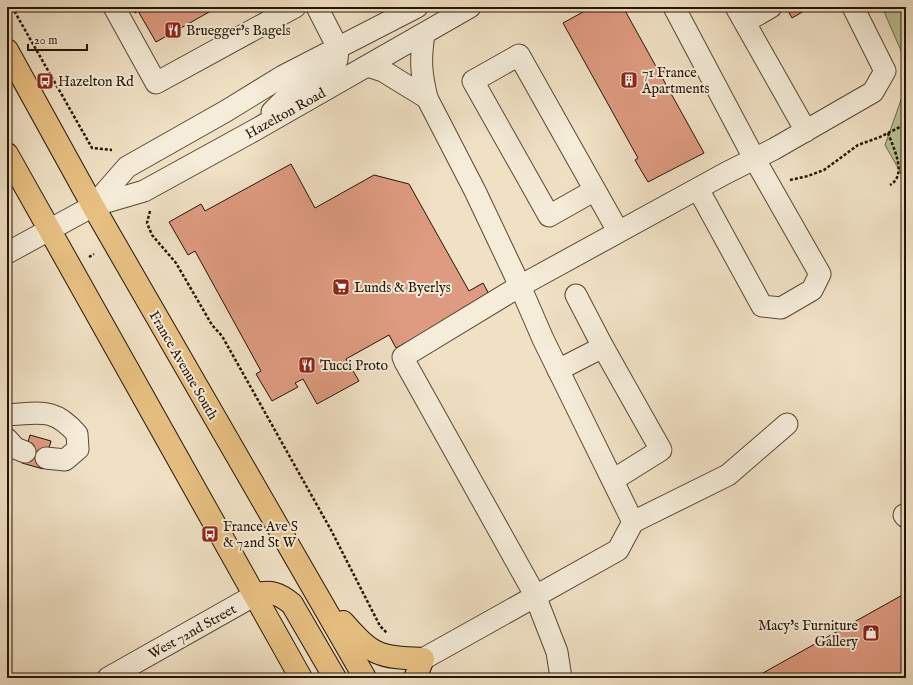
<svg xmlns="http://www.w3.org/2000/svg" width="913" height="685" viewBox="0 0 913 685" font-family="'IM FELL English',serif">
<rect width="100%" height="100%" fill="#f0e1c5"/>
<filter id="stains"><feTurbulence type="fractalNoise" baseFrequency=".005" numOctaves="4"/><feColorMatrix values="0 0 0 0 .2 0 0 0 0 .09 0 0 0 0 .02 0 0 0 .5 -.17"/></filter>
<radialGradient id="worn" r=".72"><stop offset=".6" stop-color="#630" stop-opacity="0"/><stop offset="1" stop-color="#630" stop-opacity=".3"/></radialGradient>
<!-- green -->
<g fill="#bbc294" stroke="#706b4e">
<path d="M882 7H906V62Z"/>
<path d="M906 86V182L885 145Z"/>
</g>
<!-- building -->
<g fill="#df9b81" stroke="#251407">
<path d="M131 7H218L156 42 138 11 135 13Z"/>
<path d="M592 7H623L704 153 648 182 635 160 638 158 563 23Z"/>
<path d="M786 7H811L792 18Z"/>
<path d="M291 164 315 208 374 175 409 184 469 291 483 283 490 296 396 348 389 335 346 359 359 381 317 404 303 379 295 383 298 387 272 401 256 374 261 371 195 251 188 255 169 222 201 204 205 211Z"/>
<path d="M30 435 51 441 43 469 22 463Z"/>
<path d="M906 593V672L903 674 905 678H754Z"/>
</g>
<g fill="none" stroke-linecap="round" stroke-linejoin="round">
<!-- minor casing -->
<g stroke="#584736" stroke-width="23">
<g id="minor">
<path d="M114 7 156 83 295 7"/>
<path d="M674 7 754 158 820 274 812 290 781 308 762 306 698 189"/>
<path d="M736 7 806 131"/>
<path d="M745 22 771 7"/>
<path d="M368 66 383 71 427 98C421 73 420 60 424 34"/>
<path d="M427 98 475 191 520 286 726 173 774 149 873 92 885 71 853 7"/>
<path d="M272 112 294 90 332 68 337 60 338 48 317 7"/>
<path d="M595 190 549 216 473 81 519 55 618 231"/>
<path d="M93 206 127 167 226 111 283 76 417 7"/>
<path d="M7 253 93 206 144 191 255 130 470 7"/>
<path d="M603 347 661 450 613 480"/>
<path d="M558 370 603 347 576 295"/>
<path d="M7 415C40 413 54 407 77 434L78 449 65 460 46 458"/>
<path d="M7 439 15 448 25 452"/>
<path d="M904 515 906 517"/>
<path d="M633 522 728 475 787 424"/>
<path d="M423 659 618 550 633 522 543 339 520 286 403 357 405 362 535 595 536 598 557 652 561 678"/>
<path d="M108 678 255 595"/>
</g>
</g>
<!-- major casing -->
<g stroke="#251407" stroke-width="24">
<g id="major">
<path d="M7 50 93 206 365 678"/>
<path d="M7 154 301 678"/>
<path d="M255 595C270 590 280 594 292 604L335 678"/>
<path d="M343 622C373 656 378 657 423 659L415 678"/>
</g>
</g>
<!-- path -->
<g stroke="#251407" stroke-width="2.5" stroke-dasharray="3 2" stroke-linecap="butt">
<path d="M12 7 92 148 112 150"/>
<path d="M888 133C893 147 908 175 890 185"/>
<path d="M790 180 808 176 824 170 858 145 880 137 906 124"/>
<path d="M150 211 147 223 152 235 176 263 212 325 222 336 331 530 380 626 387 633"/>
<path d="M89 257 94 254"/>
</g>
<!-- minor -->
<use href="#minor" stroke="#f5ecd9" stroke-width="21"/>
<!-- major -->
<use href="#major" stroke="#e8c082" stroke-width="22"/>
</g>
<!-- icons -->
<defs>
<g id="restaurant-square" transform="scale(0.9)"><rect x="-9" y="-9" width="18" height="18" rx="4" fill="#8f2418" stroke="#f5ecd9"/><path d="M-5-6h1v4h1v-4h1v4h1v-4h1v5L-1.5 .5V6h-2V.5L-5-1ZM5-6V6H3V1.5H1.5Q1.5-4 5-6Z" fill="#fff"/></g>
<g id="building-square" transform="scale(0.9)"><rect x="-9" y="-9" width="18" height="18" rx="4" fill="#8f2418" stroke="#f5ecd9"/><path d="M-4-6H4V6H1V3H-1V6H-4ZM-2.5-4.3h1.7v1.8h-1.7ZM.8-4.3h1.7v1.8H.8ZM-2.5-1h1.7V.8h-1.7ZM.8-1h1.7V.8H.8Z" fill="#fff"/></g>
<g id="bus-square" transform="scale(0.9)"><rect x="-9" y="-9" width="18" height="18" rx="4" fill="#8f2418" stroke="#f5ecd9"/><path d="M-5-6H5V4H4V6H2V4H-2V6H-4V4H-5ZM-3.5-4V0h7V-4ZM-3.5 1.2v1.5H-2V1.2ZM2 1.2v1.5H3.5V1.2Z" fill="#fff"/></g>
<g id="supermarket-square" transform="scale(0.9)"><rect x="-9" y="-9" width="18" height="18" rx="4" fill="#8f2418" stroke="#f5ecd9"/><path d="M-6-5.5h2.5l.6 2H6L4.5 2H-2.5L-4.4-4H-6ZM-1.5 3.2a1.3 1.3 0 1 0 .1 0ZM3 3.2a1.3 1.3 0 1 0 .1 0Z" fill="#fff"/></g>
<g id="shop-square" transform="scale(0.9)"><rect x="-9" y="-9" width="18" height="18" rx="4" fill="#8f2418" stroke="#f5ecd9"/><path d="M-5-2.5h2.3a2.7 3.5 0 0 1 5.4 0H5L5.5 6h-11ZM-1.5-2.5h3a1.5 2.3 0 0 0-3 0Z" fill="#fff"/></g>
</defs>
<g fill-rule="evenodd">
<use href="#restaurant-square" x="173" y="30"/>
<use href="#building-square" x="629" y="80"/>
<use href="#bus-square" x="45" y="81"/>
<use href="#supermarket-square" x="341" y="287"/>
<use href="#restaurant-square" x="307" y="365"/>
<use href="#bus-square" x="210" y="534"/>
<use href="#shop-square" x="871" y="633"/>
</g>
<g text-anchor="middle" stroke-width="4" stroke-linejoin="round" paint-order="stroke">
<!-- poi labels -->
<g font-size="14" fill="#251407" stroke="#f5ecd9" text-anchor="start">
<text x="186" y="35">Bruegger's Bagels</text>
<text x="642" y="77">71 France<tspan x="642" dy="16">Apartments</tspan></text>
<text x="58" y="86">Hazelton Rd</text>
<text x="354" y="292">Lunds &amp; Byerlys</text>
<text x="320" y="370">Tucci Proto</text>
<text x="223" y="531">France Ave S<tspan x="223" dy="16">&amp; 72nd St W</tspan></text>
<text x="858" y="630" text-anchor="end">Macy's Furniture<tspan x="858" dy="16">Gallery</tspan></text>
</g>
<!-- street labels -->
<g font-size="14" fill="#251407" stroke="#f5ecd9">
<text transform="translate(285 113) rotate(-29)" y="5">Hazelton Road</text>
<text transform="translate(184 365) rotate(60)" y="5">France Avenue South</text>
<text transform="translate(192 631) rotate(-29)" y="5">West 72nd Street</text>
</g>
</g>
<!-- margin -->
<rect width="913" height="685" fill="none" stroke="#f0e1c5" stroke-width="24"/>
<rect x="8" y="8" width="897" height="669" fill="none" stroke="#251407" stroke-width="2"/>
<rect x="12" y="12" width="889" height="661" fill="none" stroke="#251407"/>
<!-- scale -->
<path d="M28 44v6h59v-6" fill="none" stroke="#251407" stroke-width="2"/>
<text x="34" y="44" font-size="12" fill="#251407" stroke="#f5ecd9" stroke-width="3" paint-order="stroke">20 m</text>
<rect width="100%" height="100%" filter="url(#stains)"/>
<rect width="100%" height="100%" fill="url(#worn)"/>
</svg>
